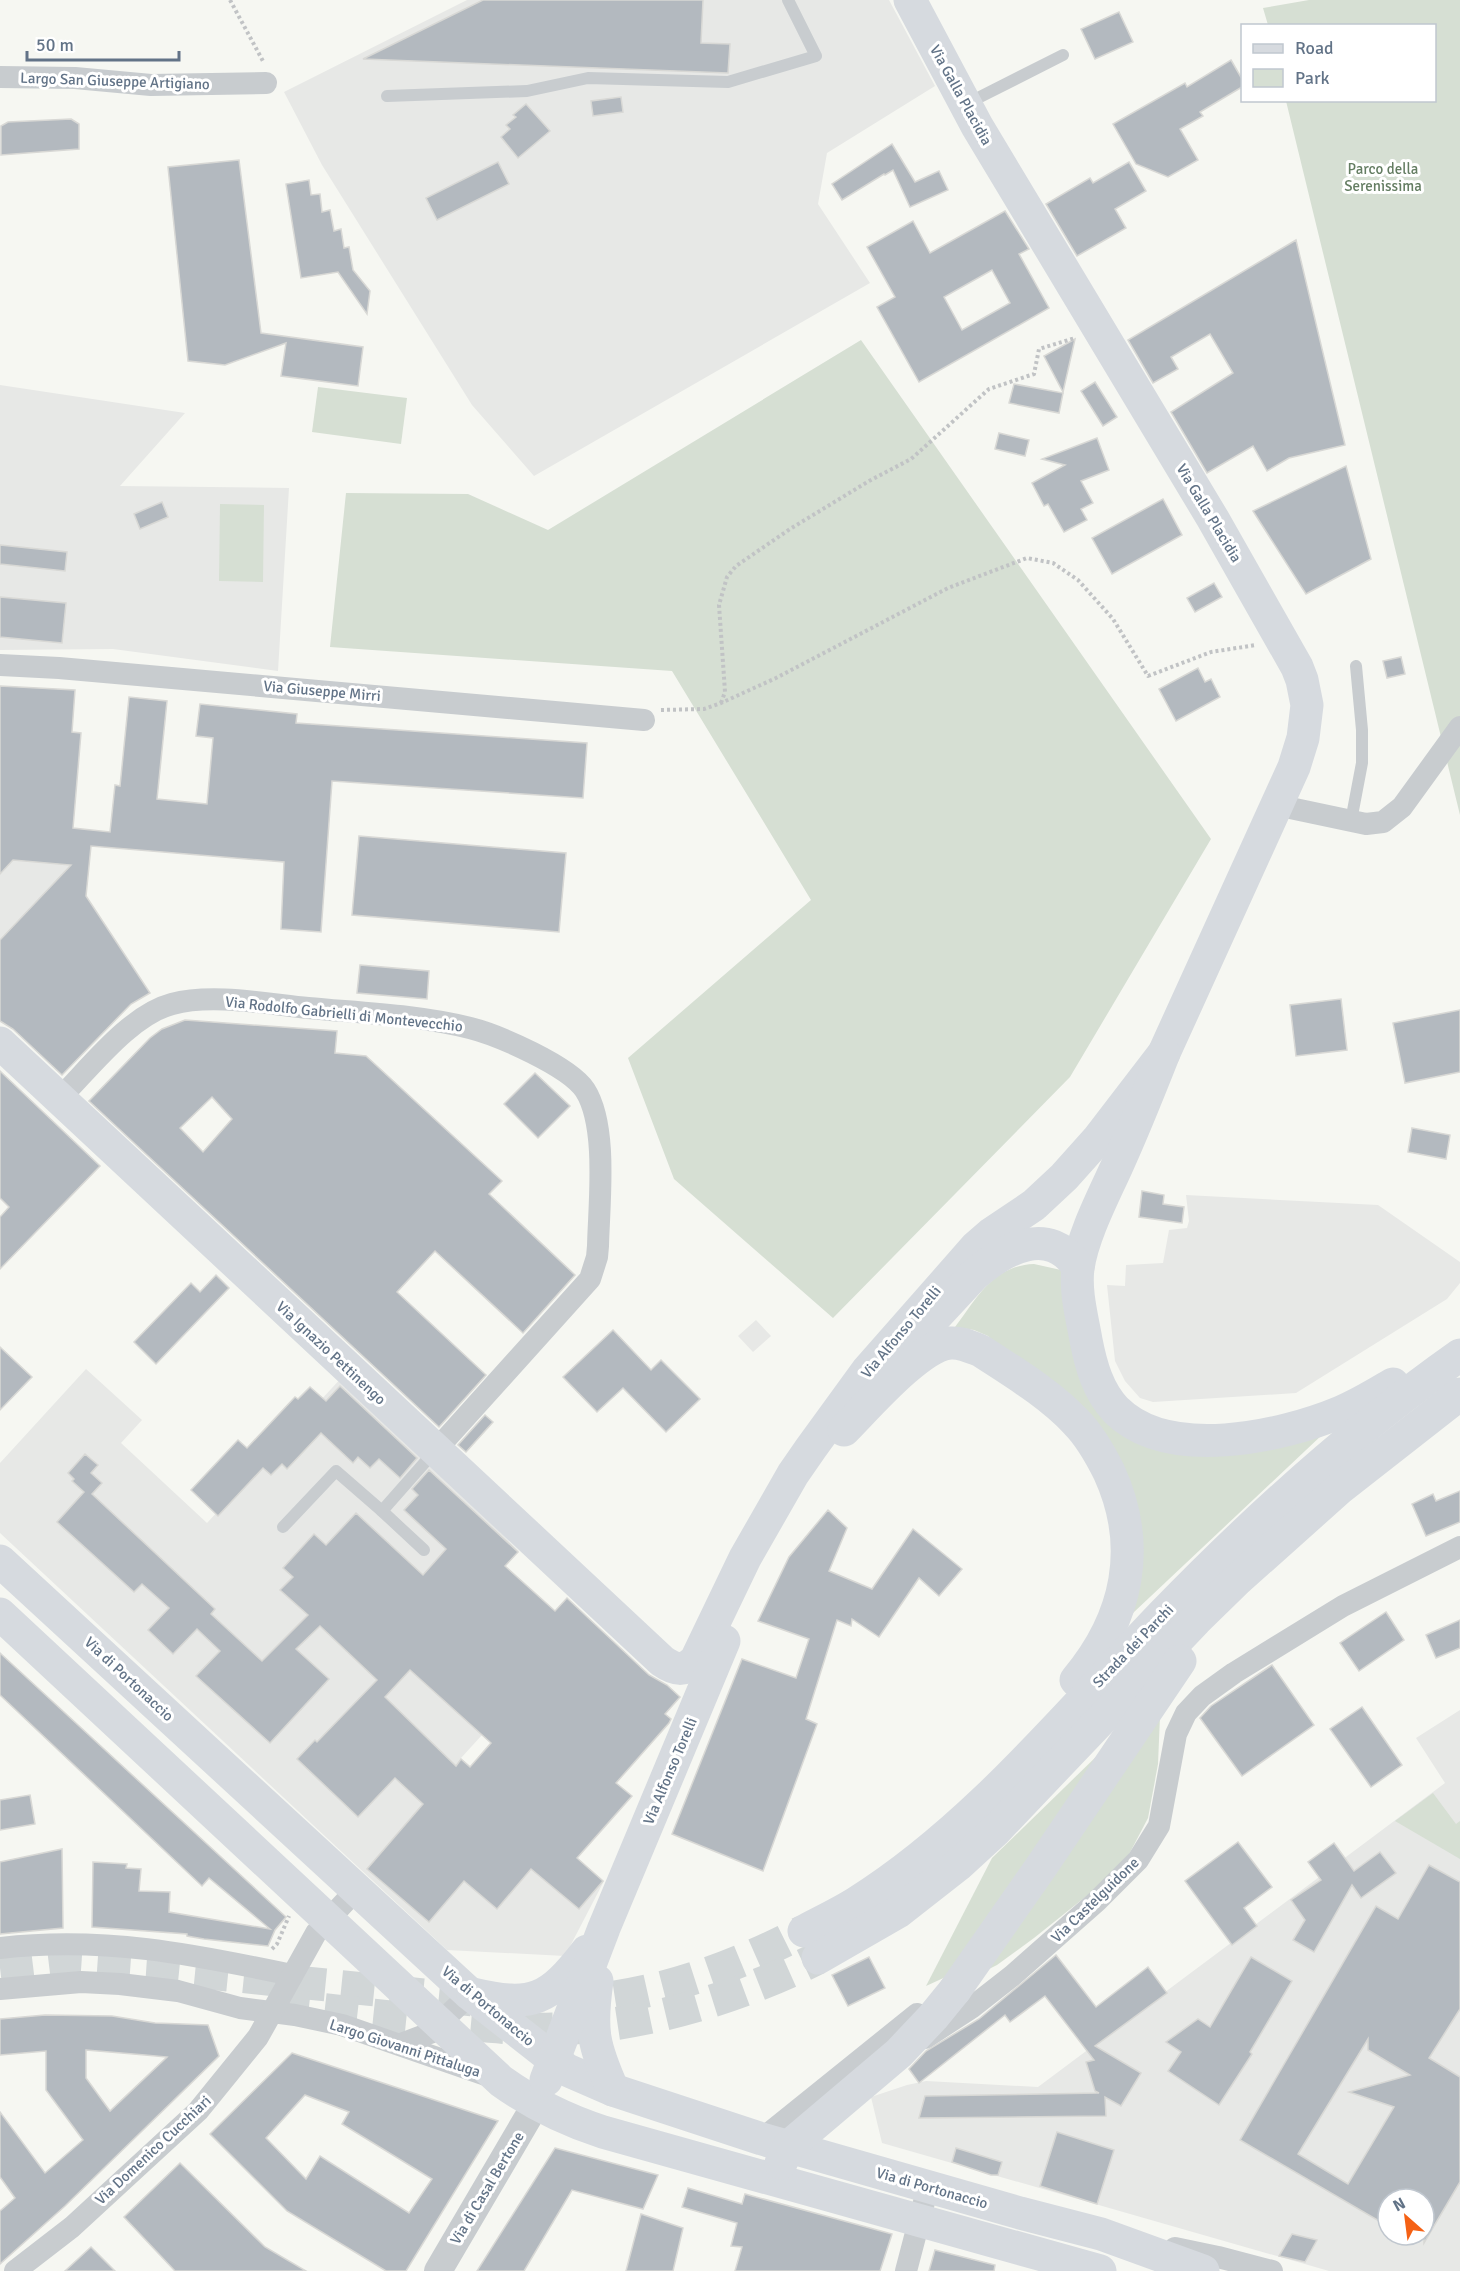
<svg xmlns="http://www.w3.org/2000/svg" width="1460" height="2271" viewBox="0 0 1460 2271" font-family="Signika,sans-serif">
<rect width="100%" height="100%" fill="#f6f7f2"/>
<!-- built -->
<g fill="#e7e8e6" fill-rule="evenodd">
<path d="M467 0H889L935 86 827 153 818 204 870 283 534 476 472 405 322 165 284 92Z"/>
<path d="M0 385 185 413 120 486 289 488 278 671 113 649 0 650Z"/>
<path d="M0 839 91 846 86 896 0 986Z"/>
<path d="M1186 1195 1378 1205 1460 1262V1283L1447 1299 1296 1393 1153 1402 1140 1398 1125 1381 1115 1361 1107 1285 1125 1286 1126 1265 1163 1263 1169 1230 1187 1228 1189 1221Z"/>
<path d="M756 1320 771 1336 753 1352 738 1336Z"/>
<path d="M86 1369 142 1420 121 1443 207 1523 344 1375 519 1551 410 1670 482 1735 461 1758 604 1881 565 1956 447 1950 0 1533V1463Z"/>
<path d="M1460 1710V2271H1329L882 2143 871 2097 907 2085 926 2081 1038 2087 1445 1783 1416 1738ZM1388 2199H1424V2235H1388Z"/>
</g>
<!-- green -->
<g fill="#d6dfd3">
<path d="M1309 0H1460V815L1286 101 1434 100V26L1268 25 1263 8Z"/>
<path d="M861 340 1211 839 1070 1077 833 1318 674 1179 628 1058 811 900 672 671 330 647 346 493 468 494 548 530Z"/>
<path d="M318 387 407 398 401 444 312 432Z"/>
<path d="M220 504 264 505 263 582 219 581Z"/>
<path d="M1034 1264 1061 1270 1115 1426 1323 1434 1133 1613 1135 1497 988 1336 974 1330 955 1327C978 1297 992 1266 1034 1264Z"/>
<path d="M1160 1716 1158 1764 1148 1818 1125 1862 1094 1890 1034 1938 997 1965 979 1974Z"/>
<path d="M1103 1750 950 1975 926 1986 992 1858Z"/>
<path d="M1433 1793 1456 1824 1460 1821V1859L1395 1821Z"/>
</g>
<!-- building -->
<g fill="#b3b9bf" stroke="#d8d8d5" stroke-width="1.5" fill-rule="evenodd">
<path d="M483 0H703L701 43 730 44 728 73 363 59Z"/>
<path d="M1119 12 1133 42 1095 59 1081 29Z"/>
<path d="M1231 60 1242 79V87L1200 112 1203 116 1180 129 1198 160 1168 177 1136 164 1113 124 1185 83 1187 87Z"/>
<path d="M621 97 623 112 593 116 591 101Z"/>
<path d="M526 104 550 131 518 158 501 137 510 129 506 125 516 117 513 115Z"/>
<path d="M71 119 79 124V149L1 155V126L8 122Z"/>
<path d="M892 144 915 182 939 171 948 190 910 207 893 170 885 175 884 174 842 200 832 184Z"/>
<path d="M239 160 261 333 363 347 358 386 281 376 286 343 225 365 188 361 168 167Z"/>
<path d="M498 162 509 184 437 220 426 198Z"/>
<path d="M1129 162 1146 191 1115 209 1126 228 1077 256 1046 204 1090 178 1093 183Z"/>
<path d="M309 180 311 195 320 194 322 212 330 210 334 231 341 229 344 248 349 247 353 270 370 291 367 314 338 272 301 278 286 184Z"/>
<path d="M1005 211 1029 249 1019 254 1049 308 919 382 877 307 895 297 867 247 913 221 930 253ZM992 270 1010 303 962 330 944 297Z"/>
<path d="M1296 240 1345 445 1289 458 1267 471 1253 446 1207 473 1171 412 1233 373 1210 334 1171 357 1178 369 1153 383 1128 340Z"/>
<path d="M1075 339 1063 392 1044 356Z"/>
<path d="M1095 382 1117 417 1103 426 1081 391Z"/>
<path d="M1014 384 1063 393 1059 413 1009 403Z"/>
<path d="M999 433 1029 440 1025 456 995 449Z"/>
<path d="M1097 438 1109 470 1081 481 1093 503 1081 509 1087 520 1064 532 1048 504 1044 506 1032 483 1065 465 1042 459Z"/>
<path d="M1346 466 1371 559 1306 594 1253 511Z"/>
<path d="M1163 499 1182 535 1112 574 1092 538Z"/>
<path d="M162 502 168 517 140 529 134 514Z"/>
<path d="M0 545 67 552 65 571 0 564Z"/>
<path d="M1214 583 1222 597 1195 612 1187 598Z"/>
<path d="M0 597 66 603 62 643 0 637Z"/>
<path d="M1401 657 1405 674 1387 678 1383 661Z"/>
<path d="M1198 668 1205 682 1211 679 1220 697 1176 721 1159 689Z"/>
<path d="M0 686 75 690 72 732 81 733 73 828 110 832 115 785 120 786 129 697 167 701 157 799 207 804 213 738 196 736 200 704 297 714 296 723 587 743 583 798 332 781 321 932 281 929 284 862 91 846 86 896 150 993 131 1004 62 1075 13 1029 0 1021V940L71 865 13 860 0 874Z"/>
<path d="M359 836 566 853 559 932 352 915Z"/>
<path d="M360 965 429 971 427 999 357 993Z"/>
<path d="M1341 999 1347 1050 1296 1056 1290 1005Z"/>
<path d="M1460 1010V1072L1405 1083 1393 1023Z"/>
<path d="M185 1020 337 1031 335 1053 366 1056 502 1181 489 1194 575 1275 523 1333 435 1251 397 1292 486 1375 439 1427 89 1101 150 1038 162 1029ZM212 1097 232 1119 203 1152 180 1128Z"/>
<path d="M0 1071 100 1166 0 1269V1217L9 1207 0 1198Z"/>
<path d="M535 1073 570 1106 538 1138 504 1104Z"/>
<path d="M1412 1128 1450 1135 1446 1159 1408 1152Z"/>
<path d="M1142 1191 1164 1195 1163 1204 1184 1207 1182 1223 1139 1217Z"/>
<path d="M216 1275 229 1288 156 1364 134 1342 191 1283 200 1292Z"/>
<path d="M613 1330 651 1370 661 1360 700 1399 666 1432 623 1388 597 1412 563 1377Z"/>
<path d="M0 1347 32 1377 0 1410Z"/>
<path d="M340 1386 417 1458 400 1478 379 1459 370 1468 358 1457 353 1463 321 1433 287 1469 282 1464 271 1475 263 1468 218 1516 191 1490 238 1440 247 1448 295 1397 298 1399 310 1387 326 1401Z"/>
<path d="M485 1415 493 1422 466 1452 458 1445Z"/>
<path d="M85 1454 98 1465 91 1473 102 1483 92 1494 215 1609 211 1614 262 1661 308 1615 280 1590 293 1577 283 1568 314 1534 326 1545 356 1513 423 1575 446 1549 404 1510 418 1495 412 1489 429 1470 518 1552 505 1566 555 1611 567 1598 649 1675 667 1685 680 1697 665 1714 671 1719 669 1723 616 1783 632 1796 577 1858 603 1881 579 1909 531 1869 497 1909 464 1881 429 1922 367 1869 423 1804 395 1778 358 1817 297 1759 315 1740 317 1742 377 1680 320 1626 296 1649 329 1679 270 1743 196 1676 220 1651 197 1629 173 1654 148 1630 169 1608 142 1584 134 1592 57 1522 84 1492 72 1481 74 1479 68 1473ZM410 1670 491 1743 470 1767 461 1759 456 1766 385 1697Z"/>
<path d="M1460 1491V1522L1426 1536 1412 1504 1433 1494 1436 1501Z"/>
<path d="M828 1510 847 1528 829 1571 872 1589 913 1529 962 1569 939 1596 919 1578 879 1637 852 1619 851 1626 837 1620 806 1719 817 1724 763 1871 672 1834 742 1659 796 1678 809 1639 758 1621 789 1557Z"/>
<path d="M1386 1612 1404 1640 1359 1671 1340 1643Z"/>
<path d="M1460 1620V1648L1436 1658 1426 1635Z"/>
<path d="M0 1653 286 1917 275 1930 268 1946 204 1939 187 1936V1934L92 1927 93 1862 127 1864 126 1868 141 1869 139 1891 170 1892 169 1912 270 1929 209 1878 202 1886 0 1695Z"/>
<path d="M1272 1665 1314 1725 1242 1776 1200 1718 1211 1706Z"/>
<path d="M1362 1707 1402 1765 1371 1787 1330 1729Z"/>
<path d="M30 1795 35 1824 0 1830V1800Z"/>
<path d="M1238 1842 1272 1887 1244 1908 1257 1926 1232 1945 1185 1881Z"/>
<path d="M1334 1843 1354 1871 1380 1852 1396 1873 1361 1898 1352 1885 1314 1952 1293 1940 1305 1920 1291 1900 1321 1880 1308 1862Z"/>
<path d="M62 1849 63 1928 0 1934V1862Z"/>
<path d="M1429 1865 1460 1882V2009L1429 2058 1460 2077V2182L1424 2243V2199H1388V2206L1379 2221 1240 2140 1376 1906 1398 1919ZM1368 2039V2050L1410 2075 1349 2092 1394 2107 1348 2184 1298 2154Z"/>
<path d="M1056 1955 1096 2007 1148 1967 1167 1993 1095 2046 1141 2073 1121 2106 1105 2097 1106 2116 919 2118 925 2096 1099 2093 1095 2091 1086 2062 1094 2060 1045 1996 1010 2022 1005 2015 919 2083 909 2069 926 2051 979 2019Z"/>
<path d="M869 1957 885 1988 848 2006 832 1975Z"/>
<path d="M1251 1957 1292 1981 1250 2052 1252 2054 1219 2105 1168 2071 1181 2052 1166 2042 1198 2019 1210 2027Z"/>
<path d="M45 2015 112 2016 155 2023 208 2025 219 2056 65 2206 0 2264V2211L15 2198 0 2177V2112L45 2173 83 2140 46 2090V2051L0 2055V2019ZM86 2050 145 2055 167 2057 110 2111 86 2078Z"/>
<path d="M292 2053 498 2121 406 2271H386L287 2211 210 2134ZM305 2095 349 2112 342 2124 432 2179 409 2213 320 2156 306 2179 266 2138Z"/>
<path d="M1057 2132 1114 2150 1097 2204 1040 2186Z"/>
<path d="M555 2148 658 2175 643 2209 572 2190 524 2271H477Z"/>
<path d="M956 2148 1002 2162 998 2175H991L952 2162Z"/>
<path d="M180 2163 265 2247 306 2271H175L124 2217Z"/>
<path d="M688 2188 742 2204 745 2194 892 2234 880 2271H735L742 2247 731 2246 737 2223 682 2207Z"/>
<path d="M641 2214 683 2228 673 2271H626Z"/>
<path d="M1292 2234 1317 2240 1305 2262 1279 2256Z"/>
<path d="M91 2247 115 2271H65Z"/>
<path d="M935 2250 995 2265 994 2271H929Z"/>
</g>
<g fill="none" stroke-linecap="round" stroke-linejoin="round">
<!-- motorway-tunnel -->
<g stroke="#d1d6d7" stroke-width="33" stroke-dasharray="33 16" stroke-linecap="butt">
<path d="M0 1968 57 1961 158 1968 494 2002"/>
<path d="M566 2002C651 1998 730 1970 804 1931"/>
<path d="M276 2004C335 2011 394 2018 452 2023 487 2026 522 2030 557 2029 646 2026 738 1998 818 1958"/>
</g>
<!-- path -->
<g stroke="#c1c3c5" stroke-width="4" stroke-dasharray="3 3" stroke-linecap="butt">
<path d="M230 0 264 63"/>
<path d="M721 703 725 692 724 677 719 605 727 577 736 566 790 529 869 481 911 459 989 389 1034 374 1039 349 1075 338"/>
<path d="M661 710 704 709 721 703 776 678 948 588 1027 558 1053 563 1078 580 1113 619 1148 676 1211 652 1256 645"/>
<path d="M272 1949 277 1944 289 1916"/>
</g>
<!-- service -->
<g stroke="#c8cccf" stroke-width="12">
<path d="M387 96 527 91 588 78 728 82 816 56 788 0"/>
<path d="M966 104 1063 55"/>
<path d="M1351 821 1362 763V730L1356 666"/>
<path d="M382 1511 424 1550"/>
<path d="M283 1527 336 1471 382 1511 434 1452"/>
</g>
<!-- minor -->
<g stroke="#c8cccf" stroke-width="22">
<path d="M0 77 75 78 151 85 266 83"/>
<path d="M0 665 59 668 644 720"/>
<path d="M1276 805 1366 824 1383 822 1402 807 1460 727"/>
<path d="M59 1099C90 1068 130 1015 172 1004 212 993 267 1004 308 1008 361 1013 418 1015 470 1028 498 1035 569 1066 585 1090 608 1126 599 1203 598 1246L597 1257 590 1279 435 1451"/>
<path d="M0 1948C103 1936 192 1954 292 1975"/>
<path d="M0 1989 81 1982 120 1984 178 1991 240 2008 295 2015 342 2025 489 2076"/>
<path d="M925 2038 971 2008 1012 1976 1097 1901 1138 1860 1159 1826 1176 1734 1186 1713 1202 1696 1234 1673 1343 1606 1460 1547"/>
<path d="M401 2044 430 2033 470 1994"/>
<path d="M762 2139 917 2014"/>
<path d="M1175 2248 1218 2257 1272 2271"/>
<path d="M15 2271 72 2227 198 2111 258 2037 316 1933 357 1889"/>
<path d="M906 2271 928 2187"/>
</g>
<!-- tertiary -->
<path stroke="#c8cccf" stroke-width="28" d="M438 2271 536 2104"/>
<!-- secondary -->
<g stroke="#d6dadf" stroke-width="33">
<path d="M0 1043 662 1661C675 1670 684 1672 696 1660L745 1558 793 1474 811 1448 867 1371 976 1247 991 1234 1034 1205 1064 1177 1098 1139 1164 1053 1294 767 1303 738 1307 705 1302 680 1297 667 1213 519 977 126 910 0"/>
<path d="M0 1561 470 1994 567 2070 613 2090 762 2139 1020 2213 1101 2234 1203 2271"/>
<path d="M0 1614 501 2081C533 2104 566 2120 603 2132L1100 2271"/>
<path d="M597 1981C590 2030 593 2045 613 2090"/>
<path d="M473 1994C533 2008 549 2000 587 1951"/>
<path d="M546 2080 604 1928 724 1641"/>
<path d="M781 2163 788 2147 899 2053 933 2017 955 1990"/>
</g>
<!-- motorway -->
<g stroke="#d6dadf" stroke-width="33">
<path d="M1164 1053C1149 1091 1134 1129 1117 1166 1103 1197 1083 1235 1078 1268 1075 1292 1082 1317 1086 1340 1091 1366 1098 1391 1116 1410 1168 1462 1281 1437 1341 1412 1360 1404 1376 1394 1393 1384"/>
<path d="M895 1360 974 1275C1005 1248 1049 1224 1078 1267"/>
<path d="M844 1430C867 1407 919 1346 950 1343 961 1342 971 1347 981 1351 1013 1372 1050 1394 1076 1422 1090 1436 1100 1454 1109 1472 1143 1546 1128 1618 1076 1680"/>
<path d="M804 1931C821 1922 840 1913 856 1903 974 1829 1067 1714 1163 1614 1255 1519 1352 1431 1460 1355"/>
<path d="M818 1958 898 1912 958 1865 995 1831 1196 1620 1237 1580 1340 1488 1460 1394"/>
<path d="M955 1990 1041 1867 1180 1661"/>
</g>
</g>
<g text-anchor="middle" stroke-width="6" stroke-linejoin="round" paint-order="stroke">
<!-- street labels -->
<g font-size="15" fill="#627387" stroke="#fff">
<text transform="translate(115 81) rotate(2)" y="5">Largo San Giuseppe Artigiano</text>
<text transform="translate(961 95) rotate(61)" y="5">Via Galla Placidia</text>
<text transform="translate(1209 513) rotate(59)" y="5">Via Galla Placidia</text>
<text transform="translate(322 691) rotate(5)" y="5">Via Giuseppe Mirri</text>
<text transform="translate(344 1014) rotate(6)" y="5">Via Rodolfo Gabrielli di Montevecchio</text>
<text transform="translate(901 1332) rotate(-50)" y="5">Via Alfonso Torelli</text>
<text transform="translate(331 1353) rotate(43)" y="5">Via Ignazio Pettinengo</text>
<text transform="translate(1133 1646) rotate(-46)" y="5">Strada dei Parchi</text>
<text transform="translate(129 1679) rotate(43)" y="5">Via di Portonaccio</text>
<text transform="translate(670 1771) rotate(-67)" y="5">Via Alfonso Torelli</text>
<text transform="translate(1095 1900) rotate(-44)" y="5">Via Castelguidone</text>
<text transform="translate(488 2006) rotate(40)" y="5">Via di Portonaccio</text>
<text transform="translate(405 2048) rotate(18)" y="5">Largo Giovanni Pittaluga</text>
<text transform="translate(153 2150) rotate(-43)" y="5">Via Domenico Cucchiari</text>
<text transform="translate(487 2188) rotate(-59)" y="5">Via di Casal Bertone</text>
<text transform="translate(932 2188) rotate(16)" y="5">Via di Portonaccio</text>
</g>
<!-- park labels -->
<g font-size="15" fill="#647d62" stroke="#fff">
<text x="1383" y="174">Parco della<tspan x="1383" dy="17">Serenissima</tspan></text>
</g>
</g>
<!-- legend -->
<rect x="1241" y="24" width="195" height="78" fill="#ffffff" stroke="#c0c7cf" stroke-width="1.5"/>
<rect x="1253" y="44" width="30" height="9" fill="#d6dadf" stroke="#c0c7cf" stroke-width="1.5"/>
<text x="1295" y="54" font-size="18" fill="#627387">Road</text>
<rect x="1253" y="69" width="30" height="18" fill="#d6dfd3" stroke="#c0c7cf" stroke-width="1.5"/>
<text x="1295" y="84" font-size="18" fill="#627387">Park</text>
<!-- north arrow -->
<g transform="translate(1406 2217) rotate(332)"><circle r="28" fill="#ffffff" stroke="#c0c7cf" stroke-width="1.5"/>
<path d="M0-4.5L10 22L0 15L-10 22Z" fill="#f56114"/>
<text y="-9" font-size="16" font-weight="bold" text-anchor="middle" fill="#627387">N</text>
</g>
<!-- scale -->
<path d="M27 51v9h152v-9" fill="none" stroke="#627387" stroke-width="3"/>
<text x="36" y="51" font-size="18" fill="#627387" stroke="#ffffff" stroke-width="4.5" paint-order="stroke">50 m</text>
</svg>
